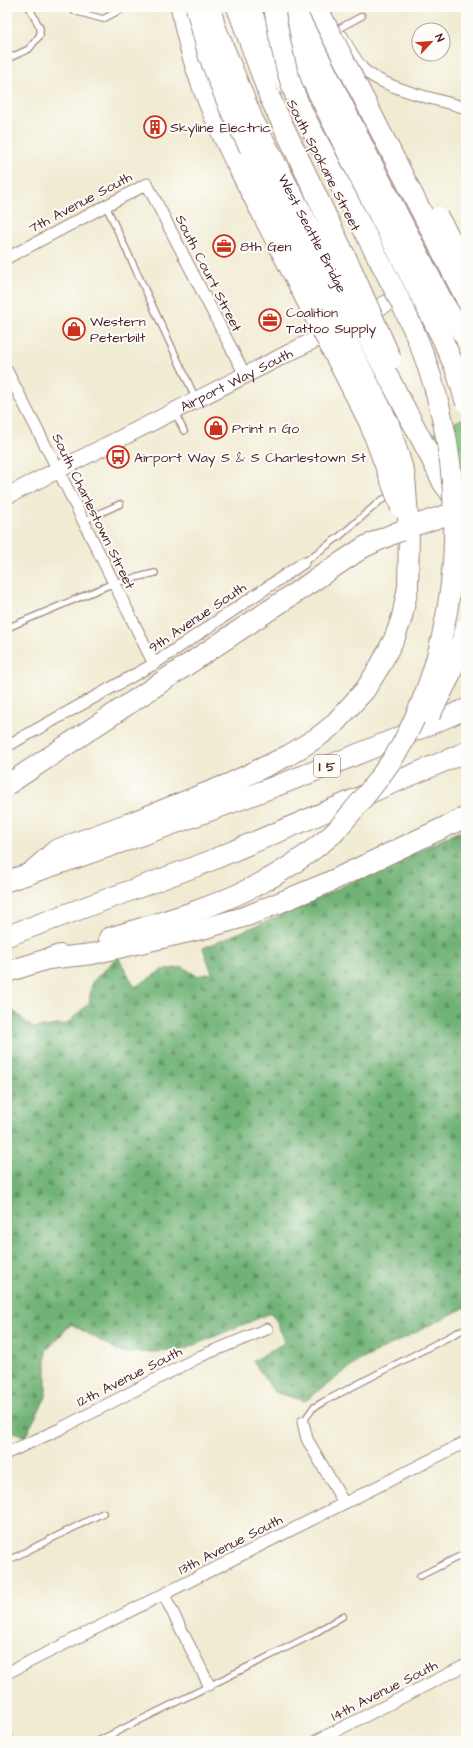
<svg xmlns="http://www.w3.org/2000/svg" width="473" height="1748" viewBox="0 0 473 1748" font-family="'Architects Daughter',sans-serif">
<defs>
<pattern id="grass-tufts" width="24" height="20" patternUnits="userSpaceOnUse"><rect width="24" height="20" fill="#8cd18b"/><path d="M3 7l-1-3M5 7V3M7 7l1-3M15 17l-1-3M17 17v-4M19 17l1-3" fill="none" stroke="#7ab378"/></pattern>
<pattern id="forest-firs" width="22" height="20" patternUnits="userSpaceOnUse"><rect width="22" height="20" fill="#71b377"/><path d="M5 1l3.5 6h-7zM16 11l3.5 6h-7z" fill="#5f9162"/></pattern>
</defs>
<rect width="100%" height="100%" fill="#fdfcf7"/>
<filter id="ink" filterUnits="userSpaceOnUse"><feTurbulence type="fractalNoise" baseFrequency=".025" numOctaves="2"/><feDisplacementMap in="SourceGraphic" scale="8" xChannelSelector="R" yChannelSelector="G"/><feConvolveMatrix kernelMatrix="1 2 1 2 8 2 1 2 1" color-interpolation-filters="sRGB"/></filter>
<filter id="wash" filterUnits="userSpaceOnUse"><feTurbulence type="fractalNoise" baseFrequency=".012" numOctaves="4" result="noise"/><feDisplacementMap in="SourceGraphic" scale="16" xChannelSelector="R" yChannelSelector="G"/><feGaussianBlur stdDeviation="0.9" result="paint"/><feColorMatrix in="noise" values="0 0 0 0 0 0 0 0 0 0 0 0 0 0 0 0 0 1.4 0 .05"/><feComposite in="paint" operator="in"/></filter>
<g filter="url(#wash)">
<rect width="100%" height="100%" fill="#f0ebd2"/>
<!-- grass -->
<path fill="url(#grass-tufts)" stroke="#6b785b" d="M466 417V507L423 438Z"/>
<!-- forest -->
<path fill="url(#forest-firs)" stroke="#5e6951" d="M466 828V1307L359 1361 305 1401 274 1392 253 1361 284 1343 278 1323 271 1313 180 1351 122 1353 71 1324 46 1351V1397L25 1437 10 1430 7 1433V1005L33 1028 67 1024 89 1003 92 982 118 957 135 987 162 970 183 967 197 976 212 973 203 948 286 913Z"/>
</g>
<g filter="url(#ink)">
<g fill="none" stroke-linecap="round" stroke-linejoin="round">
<!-- service casing -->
<g stroke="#9d857e" stroke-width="8">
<g id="service">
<path d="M69 7 74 11 103 19 126 7"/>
<path d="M338 29 362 16"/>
<path d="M7 59 29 49 40 35V28L29 7"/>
<path d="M106 206 196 399"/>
<path d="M175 413 184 431"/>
<path d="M83 521 120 504"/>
<path d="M303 563 340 536 380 501 392 495"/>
<path d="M7 628 114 583 155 573"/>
<path d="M303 1422 313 1408 323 1402 466 1328"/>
<path d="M7 1561 103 1513"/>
<path d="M420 1576 466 1553"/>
<path d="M98 1741 310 1636 343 1616"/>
</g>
</g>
<!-- minor casing -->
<g stroke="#9d857e" stroke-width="13">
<g id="minor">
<path d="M342 36C348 47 354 58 362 68 381 88 439 100 466 108"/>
<path d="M7 258 147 184 245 375"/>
<path d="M7 371 58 470 154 664"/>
<path d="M7 746 154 664 303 563"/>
<path d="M303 1422 307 1439 344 1503"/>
<path d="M7 1453 60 1429 201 1356 267 1329"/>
<path d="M164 1595 209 1685"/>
<path d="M7 1673 466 1442"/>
<path d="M7 1738 8 1741"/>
<path d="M316 1741 466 1665"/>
</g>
</g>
<!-- secondary casing -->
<g stroke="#9d857e" stroke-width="18">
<g id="secondary">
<path d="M251 7 261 28 285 86"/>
<path d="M360 317 462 265"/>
<path id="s1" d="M7 496 334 330"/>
</g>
</g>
<!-- motorway casing -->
<g stroke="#9d857e" stroke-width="22">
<g id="motorway">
<path d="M181 7C190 62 211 112 235 161"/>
<path d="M237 7 270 98"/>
<path d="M288 7 294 37 303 62 355 168"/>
<path d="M298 15 371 162"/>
<path d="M427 450 443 483 457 502"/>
<path d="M29 874 56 850 135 821 231 783 289 755 318 737 333 725 365 690 380 666 395 637 402 617 408 587 409 532"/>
<path d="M7 881C162 830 316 774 466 709"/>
<path d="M7 936 205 863 466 752"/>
<path d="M109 938C157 923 208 910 253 887 282 873 309 854 334 833"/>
<path d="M48 959 92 954 206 928 247 916 327 883 466 817"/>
<path d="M7 972 60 955"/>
</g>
</g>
<!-- service -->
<use href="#service" stroke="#fff" stroke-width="5.5"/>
<!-- minor -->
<use href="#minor" stroke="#fff" stroke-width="11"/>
<!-- secondary -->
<use href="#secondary" stroke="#fff" stroke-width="16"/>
<!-- motorway -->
<use href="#motorway" stroke="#fff" stroke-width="20"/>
<!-- motorway-bridge casing -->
<g stroke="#9d857e" stroke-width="22" stroke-linecap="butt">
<g id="motorway-bridge">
<path d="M196 7 208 54 229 107 389 424 405 476 409 532"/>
<path id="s2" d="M210 7 215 26 253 120 427 450"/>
<path d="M274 7C278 30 282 55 289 77 297 105 312 130 325 155 350 206 378 256 403 307 470 441 473 611 402 744 383 776 358 805 334 833"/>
<path d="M317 7 466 299"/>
<path d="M270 98 352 270 391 359"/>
<path d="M235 161 369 422 401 508"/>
<path d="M371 162 443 302 466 339"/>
<path d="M355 168 442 338 456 370 466 403"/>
<path d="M438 217 466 265"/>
<path d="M430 715 449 678 466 628"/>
<path d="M7 785 364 547C399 530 428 519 466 510"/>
</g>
</g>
<!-- motorway-bridge -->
<use href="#motorway-bridge" stroke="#fff" stroke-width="20"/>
</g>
</g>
<!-- icons -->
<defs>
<g id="building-ring" transform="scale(1.15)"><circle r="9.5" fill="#fdfcf7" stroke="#c8321e" stroke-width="1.5"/><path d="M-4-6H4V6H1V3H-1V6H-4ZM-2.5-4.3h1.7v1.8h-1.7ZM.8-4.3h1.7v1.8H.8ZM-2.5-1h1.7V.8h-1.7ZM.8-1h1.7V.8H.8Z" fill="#c8321e"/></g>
<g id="office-ring" transform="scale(1.15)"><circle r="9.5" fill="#fdfcf7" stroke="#c8321e" stroke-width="1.5"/><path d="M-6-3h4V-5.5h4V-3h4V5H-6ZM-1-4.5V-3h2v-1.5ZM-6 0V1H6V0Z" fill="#c8321e"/></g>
<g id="shop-ring" transform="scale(1.15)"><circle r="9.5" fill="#fdfcf7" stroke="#c8321e" stroke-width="1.5"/><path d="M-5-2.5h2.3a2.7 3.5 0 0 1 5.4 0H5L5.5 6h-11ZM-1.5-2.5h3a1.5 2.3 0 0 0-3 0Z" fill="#c8321e"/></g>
<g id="bus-ring" transform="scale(1.15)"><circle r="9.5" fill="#fdfcf7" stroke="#c8321e" stroke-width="1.5"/><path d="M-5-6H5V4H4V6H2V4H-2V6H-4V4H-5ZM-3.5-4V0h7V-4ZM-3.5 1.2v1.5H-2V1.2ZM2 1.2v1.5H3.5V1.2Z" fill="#c8321e"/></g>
</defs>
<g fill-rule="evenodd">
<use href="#building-ring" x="155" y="127"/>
<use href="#office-ring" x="224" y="246"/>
<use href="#office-ring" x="270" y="320"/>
<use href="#shop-ring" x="74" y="329"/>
<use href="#shop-ring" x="216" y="428"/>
<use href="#bus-ring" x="118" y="457"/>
</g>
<g text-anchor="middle" stroke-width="4" stroke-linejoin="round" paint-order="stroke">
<!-- shield labels -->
<rect fill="#fdfcf7" stroke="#806168" stroke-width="1" x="314" y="755" width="26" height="22" rx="3"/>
<g font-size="13" font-weight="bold" fill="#4a1f2b">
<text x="327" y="771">I 5</text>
</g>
<!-- poi labels -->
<g font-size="14" fill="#4a1f2b" stroke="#fdfcf7" text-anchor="start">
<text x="170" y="132">Skyline Electric</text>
<text x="240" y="251">8th Gen</text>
<text x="286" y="317">Coalition<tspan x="286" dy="16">Tattoo Supply</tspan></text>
<text x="90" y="326">Western<tspan x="90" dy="16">Peterbilt</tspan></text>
<text x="232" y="433">Print n Go</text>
<text x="134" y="462">Airport Way S &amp; S Charlestown St</text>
</g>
<!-- street labels -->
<g font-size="14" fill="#4a1f2b" stroke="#fdfcf7">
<text transform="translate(324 165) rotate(63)" y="5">South Spokane Street</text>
<text transform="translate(80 202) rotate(-28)" y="5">7th Avenue South</text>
<text dy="5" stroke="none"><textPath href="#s2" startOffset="249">West Seattle Bridge</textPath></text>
<text transform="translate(209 273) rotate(63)" y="5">South Court Street</text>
<text dy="5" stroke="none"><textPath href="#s1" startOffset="257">Airport Way South</textPath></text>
<text transform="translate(94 511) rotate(64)" y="5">South Charlestown Street</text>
<text transform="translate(197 617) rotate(-34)" y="5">9th Avenue South</text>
<text transform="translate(129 1376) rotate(-27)" y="5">12th Avenue South</text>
<text transform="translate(230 1544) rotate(-27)" y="5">13th Avenue South</text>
<text transform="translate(384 1690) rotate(-27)" y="5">14th Avenue South</text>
</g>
</g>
<!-- margin -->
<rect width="473" height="1748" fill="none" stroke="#fdfcf7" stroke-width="24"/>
<!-- north arrow -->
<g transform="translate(431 42) rotate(64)"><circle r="19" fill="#fdfcf7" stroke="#b5a4a5"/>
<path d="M0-3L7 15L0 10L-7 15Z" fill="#c8321e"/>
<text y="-6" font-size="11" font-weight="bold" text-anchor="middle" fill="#4a1f2b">N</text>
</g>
</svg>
